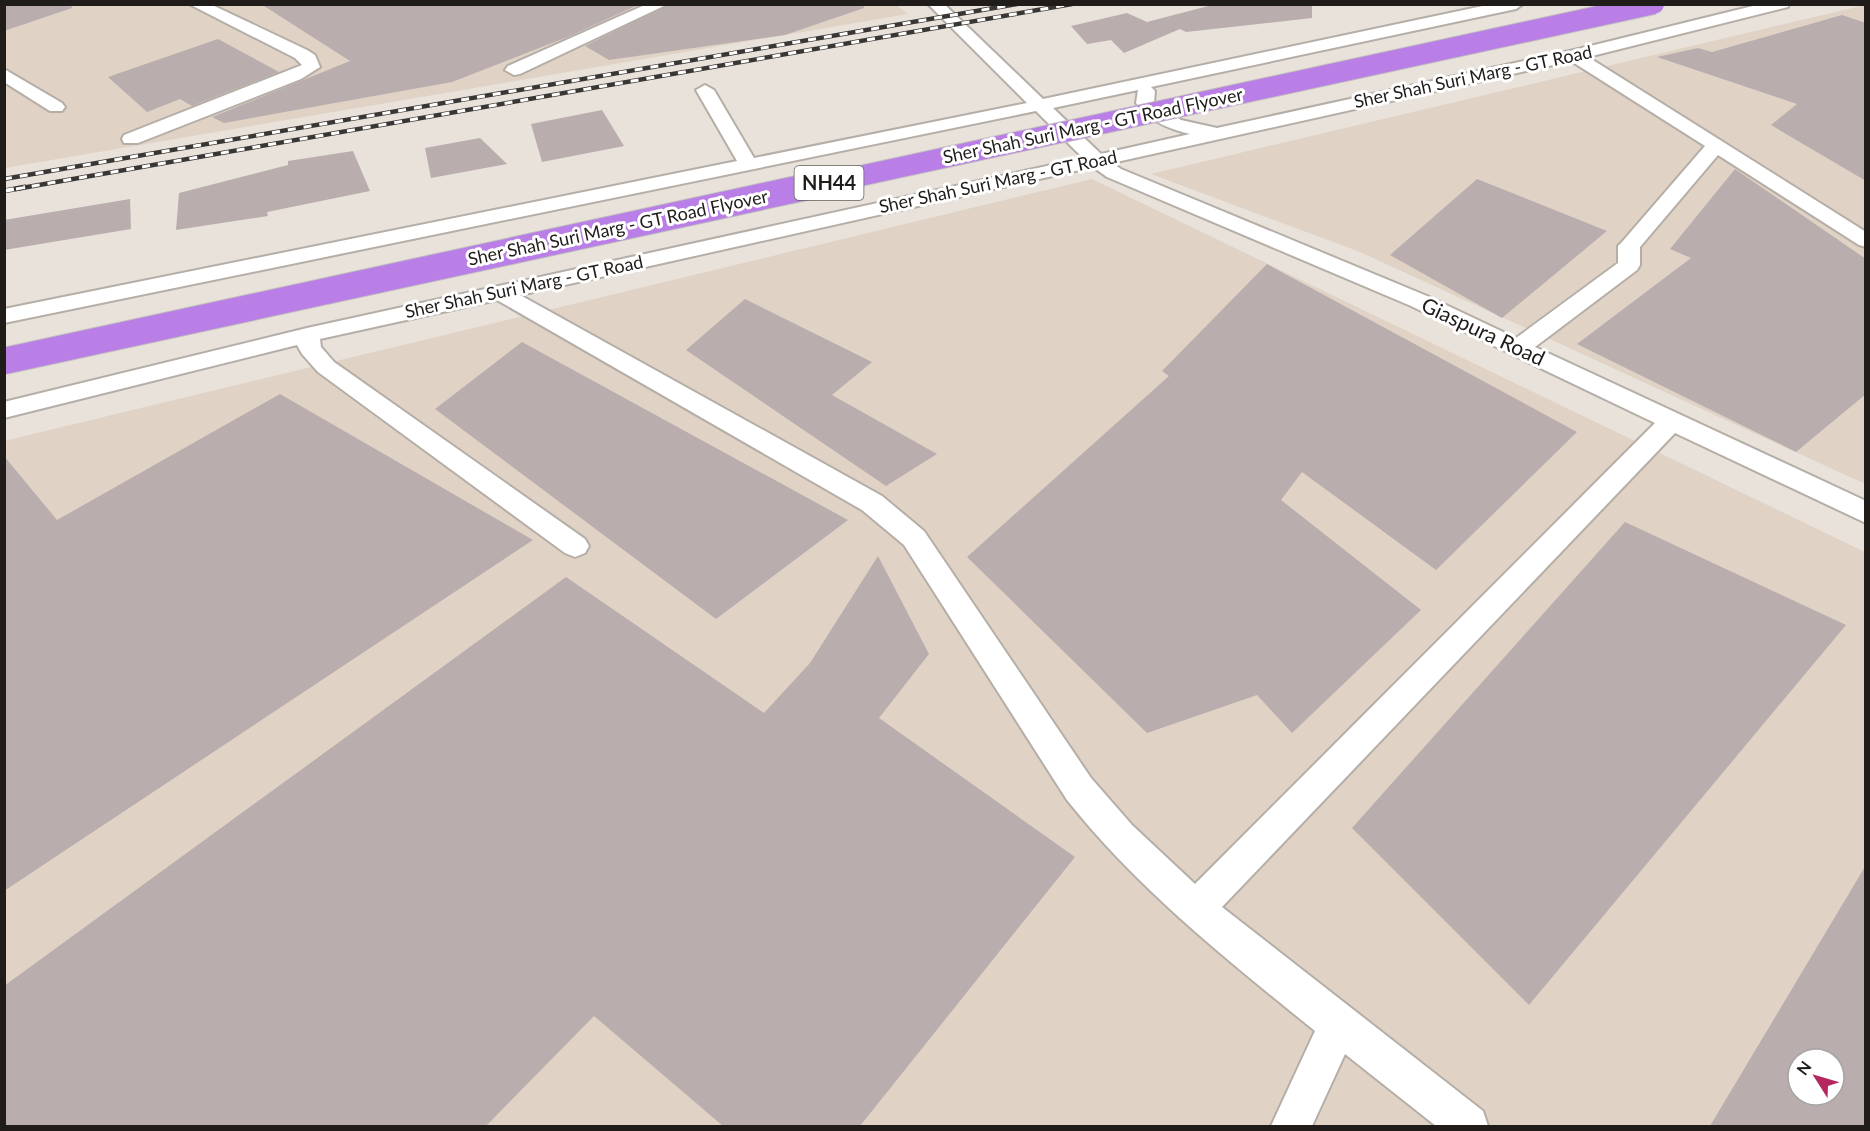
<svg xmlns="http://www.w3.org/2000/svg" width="1870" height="1131" viewBox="0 0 1870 1131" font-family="Lato,sans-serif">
<rect width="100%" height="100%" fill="#e9e2da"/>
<!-- built -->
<g fill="#e0d3c6" fill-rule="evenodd">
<path d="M895 4 908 14 5 168V5Z"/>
<path d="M1865 5V484L1360 252 1151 174Z"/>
<path d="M1092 179 1865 552V1126H5L4 441ZM1798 1059H1834V1095H1798Z"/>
</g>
<!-- building -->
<g fill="#b9adad" fill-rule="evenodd">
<path d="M4 4H71L72 8 4 31Z"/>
<path d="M261 4H640L570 36 452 82 224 123 212 117 350 61Z"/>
<path d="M670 4H863L864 8 785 35 609 60 585 46Z"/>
<path d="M1312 4V18L1186 32 1180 29 1124 53 1111 40 1087 44 1071 26 1127 13 1147 22 1212 5Z"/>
<path d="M1842 15 1866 23V181L1771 125 1797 104 1657 57 1698 48 1712 52Z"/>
<path d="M218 39 279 72 192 106 180 99 147 112 108 77Z"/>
<path d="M602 110 624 146 542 162 531 124Z"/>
<path d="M480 138 507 164 431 178 425 148Z"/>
<path d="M353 151 370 191 267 212 268 216 176 230 179 193 288 165V161Z"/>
<path d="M1735 169 1866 259V394L1796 452 1577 344 1691 258 1670 249Z"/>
<path d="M1477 179 1607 231 1502 318 1390 255Z"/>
<path d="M130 199 131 229 4 250V220Z"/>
<path d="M1267 264 1577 432 1436 570 1302 472 1281 500 1421 610 1292 733 1257 695 1147 733 967 557 1169 376 1162 371Z"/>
<path d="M745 299 872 362 832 395 937 454 886 486 686 350Z"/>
<path d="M522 342 848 520 716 619 435 409Z"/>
<path d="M280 394 533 540 4 891V456L57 520Z"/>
<path d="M1625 522 1846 625 1529 1005 1352 828Z"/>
<path d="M878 556 929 654 879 718 1075 857 860 1126H723L594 1016 486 1126H4V986L566 577 764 713 810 663Z"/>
<path d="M1866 865V1126H1710ZM1798 1059H1834V1095H1798Z"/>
</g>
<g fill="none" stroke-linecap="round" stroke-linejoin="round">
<!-- minor casing -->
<g stroke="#b5aea7" stroke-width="4">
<g id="minor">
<path d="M189 4H210L307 50 315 55 320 67 301 79 138 143H124L122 139 124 135 302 65 295 58Z"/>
<path d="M647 4H668L520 74 514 75 505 70 508 66Z"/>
<path d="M928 4H944L1043 99 1492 4H1523L1516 9 1151 87 1155 91 1154 102 1181 120 1217 128 1574 50 1761 4H1789L1788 7 1588 57 1866 232V247L1859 245 1718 155 1640 247V265L1637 270 1535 347 1866 501V523L1675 433 1222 907 1483 1111 1488 1126H1436L1345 1054 1312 1126H1271L1315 1031C1226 959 1138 889 1067 800L904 545 862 510 497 300 320 339 321 347 334 362 585 539 589 546 585 553 575 557 565 553 318 372 302 354 297 345 4 418V402L307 328 1083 158 1036 111 4 323V309L737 161 696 90 705 85 714 90 754 158 1027 103ZM1571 61 1705 146 1622 242 1618 246V263L1516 338 1427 296 1121 169 1112 163ZM1138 90 1136 103C1149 121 1169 129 1190 134L1101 154 1053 108ZM1093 167 1107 177 1411 306 1655 423 1195 884 1132 825 1091 778 924 531 882 496 520 295Z"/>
<path d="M4 69 62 103 65 107 62 111H50L4 82Z"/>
</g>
</g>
<!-- minor -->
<use href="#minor" fill="#fff" fill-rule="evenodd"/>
<!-- rail-far1 casing -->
<g stroke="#3a3633" stroke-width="4.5">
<g id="rail-far1">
<path d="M4 179 1017 4"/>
<path d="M16 189 1072 4"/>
</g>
</g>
<!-- rail casing -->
<g stroke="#3a3633" stroke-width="5">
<path id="rail" d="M4 191 25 187"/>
</g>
<!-- rail-far1 -->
<use href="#rail-far1" stroke="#fff" stroke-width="3" stroke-dasharray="8" stroke-linecap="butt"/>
<!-- rail -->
<use href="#rail" stroke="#fff" stroke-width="4" stroke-dasharray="10" stroke-linecap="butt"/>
<!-- highway-bridge-far1 casing -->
<g stroke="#c0bfbf" stroke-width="22" stroke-linecap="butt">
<path id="highway-bridge-far1" d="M800 189 1654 4"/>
</g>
<!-- highway-bridge casing -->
<g stroke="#c0bfbf" stroke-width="28" stroke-linecap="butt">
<path id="highway-bridge" d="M4 361 806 187"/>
</g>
<!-- highway-bridge-far1 -->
<use href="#highway-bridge-far1" stroke="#b97fe6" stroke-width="20"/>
<!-- highway-bridge -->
<use href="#highway-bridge" stroke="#b97fe6" stroke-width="26"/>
</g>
<g text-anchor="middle" stroke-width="6" stroke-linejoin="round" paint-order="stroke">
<!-- far-street labels -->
<g font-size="18" fill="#1f1c1a" stroke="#fff">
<text transform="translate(1473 77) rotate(-12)" y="6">Sher Shah Suri Marg - GT Road</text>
<text transform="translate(1093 126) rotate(-12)" y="6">Sher Shah Suri Marg - GT Road Flyover</text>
<text transform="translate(998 182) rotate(-12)" y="6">Sher Shah Suri Marg - GT Road</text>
<text transform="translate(618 228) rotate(-12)" y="6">Sher Shah Suri Marg - GT Road Flyover</text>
<text transform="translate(524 287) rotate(-12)" y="6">Sher Shah Suri Marg - GT Road</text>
</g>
<!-- shield labels -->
<rect fill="#fff" stroke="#62605f" stroke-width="1.5" x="794.5" y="166" width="69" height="34" rx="4.5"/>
<g font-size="20" font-weight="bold" fill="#1f1c1a">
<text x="829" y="190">NH44</text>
</g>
<!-- street labels -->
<g font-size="21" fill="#1f1c1a" stroke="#fff">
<text transform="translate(1483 332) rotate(25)" y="7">Giaspura Road</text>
</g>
</g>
<!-- border -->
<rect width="1870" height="1131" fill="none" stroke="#1f1c1a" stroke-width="12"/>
<!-- north arrow -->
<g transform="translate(1816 1077) rotate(307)"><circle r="28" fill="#ffffff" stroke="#a5a4a3" stroke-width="1.5"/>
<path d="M0-4.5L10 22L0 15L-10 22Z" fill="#b4275f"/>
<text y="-9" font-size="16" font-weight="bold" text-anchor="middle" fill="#1f1c1a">N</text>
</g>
</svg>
